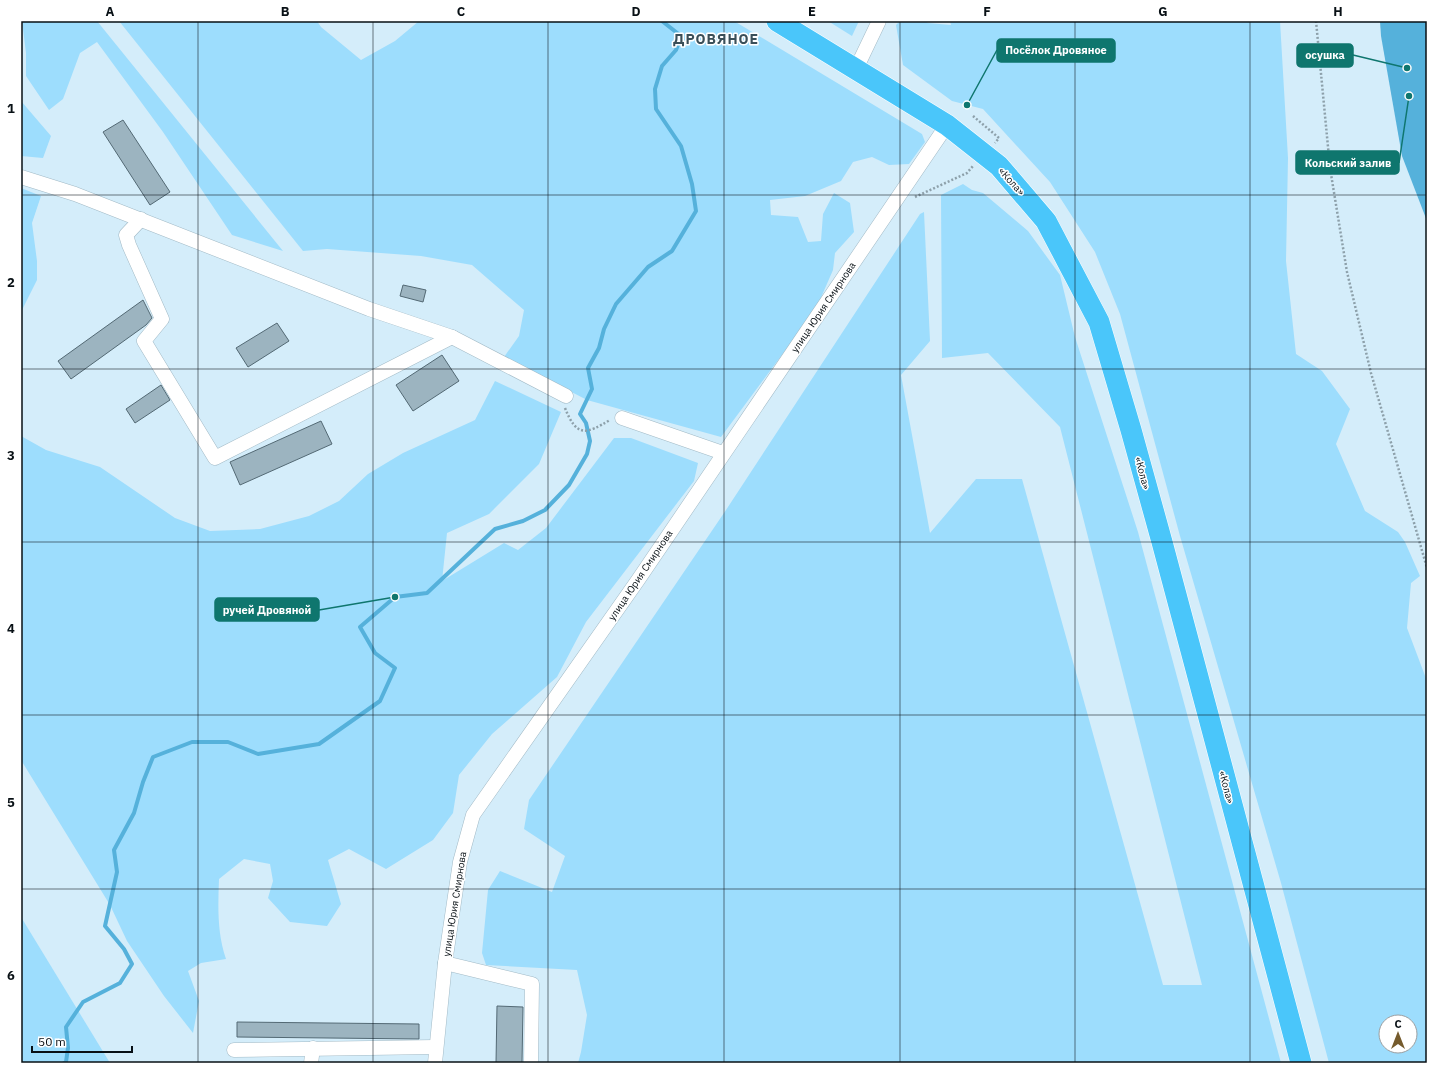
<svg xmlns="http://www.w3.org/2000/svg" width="1448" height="1084" viewBox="0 0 1448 1084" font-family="'IBM Plex Sans',sans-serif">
<rect width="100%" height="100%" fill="#d4edfa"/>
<!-- green -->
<g fill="#9dddfd" fill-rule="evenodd">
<path d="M22 21H97L283 251 232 235 163 132 97 42 80 53 63 99 49 110 26 76V53Z"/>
<path d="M119 21H317L321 27 361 60 395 41 419 21H734L922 134 925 142 909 164 889 165 872 157 853 162 841 181 805 196 770 200 771 215 798 217 808 242 821 241 823 214 834 193 850 203 854 232 835 253 833 270 816 309 721 437 587 400 504 357 519 336 524 310 472 265 421 256 327 249 303 251Z"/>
<path d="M828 21H859L852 36Z"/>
<path d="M900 21H925L928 23 951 25 950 21H1280L1288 158 1286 261 1296 354 1322 371 1350 409 1336 444 1365 511 1398 532 1405 542 1420 576 1411 583 1407 628 1427 681V1063H1329L1281 883 1180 536 1120 314 1095 252 1050 182 983 109 952 101 903 65 896 25ZM1386 1022H1410V1046H1386Z"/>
<path d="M21 101 51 136 43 158 21 156Z"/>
<path d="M963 184 972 190 983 193 1028 231 1060 275 1075 337 1138 532 1281 1063H578L581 1052 587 1015 577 970 486 965 482 953 488 890 500 871 552 892 565 856 524 829 529 800 726 510 920 214 924 212 930 341 901 375 930 533 976 479H1022L1163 985H1202L1060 427 988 353 942 358 941 195Z"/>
<path d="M21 188 41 196 32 223 37 261V280L21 312Z"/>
<path d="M495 381 561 412 539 464 489 514 447 533 442 581 504 543 518 550 546 528 614 438H631L698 463 694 481 586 622 557 677 492 734 459 775 453 813 433 840 386 869 349 849 328 860 341 904 327 926 290 922 268 898 273 881 270 864 244 859 219 879C218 906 217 933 226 959L201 963 188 971 199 1001 193 1033 164 996 127 941 110 905 21 760V436L46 450 100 467 175 518 210 531 260 529 309 516 339 501 368 474 403 453 475 420Z"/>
<path d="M21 917 110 1063H21Z"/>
</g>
<!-- water -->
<path fill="#55b1db" d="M1380 21H1427V221L1402 156 1381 36Z"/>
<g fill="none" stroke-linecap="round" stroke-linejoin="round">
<!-- stream -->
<path stroke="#55b1db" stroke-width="4" d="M64 1063 66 1062 68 1048 66 1027 83 1002 120 983 132 964 124 949 105 926 117 872 114 850 134 813 143 782 153 757 192 742H228L258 754 319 744 380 701 395 668 375 653 360 627 395 597 427 593 495 529 523 521 545 510 569 485 587 454 590 441 586 423 580 414 592 389 588 368 599 348 604 329 616 304 648 267 672 251 696 211 692 184 681 146 656 109 655 89 662 66 676 50 681 36 662 21"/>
</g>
<!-- building -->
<g fill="#9cb4c0" stroke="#536974">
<path d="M123 120 170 192 150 205 103 132Z"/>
<path d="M403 285 426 290 423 302 400 296Z"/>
<path d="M143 300 152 318 146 325 71 379 58 361Z"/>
<path d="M277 323 289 341 248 367 236 348Z"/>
<path d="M442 355 459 381 413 411 396 385Z"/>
<path d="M161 385 170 400 135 423 126 409Z"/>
<path d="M321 421 332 444 240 485 230 462Z"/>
<path d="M497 1006 523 1007 522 1063H496Z"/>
<path d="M237 1022 419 1024V1039L237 1037Z"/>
</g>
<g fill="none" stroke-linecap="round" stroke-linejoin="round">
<!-- minor casing -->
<g stroke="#a2bac6" stroke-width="15">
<g id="minor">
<path d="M856 69 879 21"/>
<path d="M21 177 75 194 369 309 452 337 566 396"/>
<path d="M141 219 126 235 129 245 162 319 144 341 215 458 452 337"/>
<path d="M622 418 723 453"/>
<path d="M445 963 532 984 531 1063"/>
<path d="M234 1050 435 1047"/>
<path d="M311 1063 313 1048"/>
<path d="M435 1063 445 963 460 862 473 815 638 580 947 125"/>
</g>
</g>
<!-- highway casing -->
<g stroke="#fff" stroke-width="22">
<path id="highway" d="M777 21 947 125 999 166 1046 221 1099 322 1131 430 1162 542 1301 1063"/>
</g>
<!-- path -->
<g stroke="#8da0aa" stroke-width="2.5" stroke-dasharray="2 2" stroke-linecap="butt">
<path d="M1316 21 1330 168 1347 272 1371 373 1427 568"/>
<path d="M973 116 999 138 995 143"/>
<path d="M915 197 967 173 973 166"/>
<path d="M565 408C577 438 586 434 610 420"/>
</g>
<!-- minor -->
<use href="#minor" stroke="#fff" stroke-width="14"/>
<!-- highway -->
<use href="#highway" stroke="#4ac6fa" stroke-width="21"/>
</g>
<!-- grid -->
<path fill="none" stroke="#081015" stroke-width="1" stroke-opacity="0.55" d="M198 21V1063M373 21V1063M548 21V1063M724 21V1063M900 21V1063M1075 21V1063M1250 21V1063M21 195H1427M21 369H1427M21 542H1427M21 715H1427M21 889H1427"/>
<g text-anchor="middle" stroke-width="3" stroke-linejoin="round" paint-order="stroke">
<!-- street labels -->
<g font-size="10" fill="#081015" stroke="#fff">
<text transform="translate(1012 181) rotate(48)" y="4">«Кола»</text>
<text transform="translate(823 307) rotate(-56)" y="4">улица Юрия Смирнова</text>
<text transform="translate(1143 473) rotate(75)" y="4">«Кола»</text>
<text transform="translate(640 575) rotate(-56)" y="4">улица Юрия Смирнова</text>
<text transform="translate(1227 787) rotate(75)" y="4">«Кола»</text>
<text transform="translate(454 904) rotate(-81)" y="4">улица Юрия Смирнова</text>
</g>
<!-- district labels -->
<g font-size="14" font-weight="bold" letter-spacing="1" fill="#3a4f59" stroke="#fff">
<text x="716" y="44">ДРОВЯНОЕ</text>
</g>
</g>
<!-- callouts -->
<path fill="none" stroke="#0f766e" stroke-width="1.5" d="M967 105L997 50M1407 68L1353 55M1409 96L1399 163M395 597L319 610"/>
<g fill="#0f766e" stroke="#fff" stroke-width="1.5">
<circle cx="967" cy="105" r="4"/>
<circle cx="1407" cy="68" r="4"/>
<circle cx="1409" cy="96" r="4"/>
<circle cx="395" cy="597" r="4"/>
</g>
<g fill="#0f766e" stroke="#0f766e" stroke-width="1.5">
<rect x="997" y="39" width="118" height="23" rx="4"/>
<rect x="1297" y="44" width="56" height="23" rx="4"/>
<rect x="1296" y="151" width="103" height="23" rx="4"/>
<rect x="215" y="598" width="104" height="23" rx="4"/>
</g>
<g font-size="11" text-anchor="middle" font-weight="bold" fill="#fff">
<text x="1056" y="54">Посёлок Дровяное</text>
<text x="1325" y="59">осушка</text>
<text x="1348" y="167">Кольский залив</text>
<text x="267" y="614">ручей Дровяной</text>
</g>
<!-- border -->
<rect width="1448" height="1084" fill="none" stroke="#ffffff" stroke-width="44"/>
<!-- north arrow -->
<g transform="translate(1398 1034)"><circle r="19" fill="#ffffff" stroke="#9c9fa1"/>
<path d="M0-3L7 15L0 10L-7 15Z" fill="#755b2d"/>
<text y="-6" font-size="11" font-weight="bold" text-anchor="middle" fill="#081015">С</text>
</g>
<!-- scale -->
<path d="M32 1046v6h100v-6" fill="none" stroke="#081015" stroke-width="2"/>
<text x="38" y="1046" font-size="12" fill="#081015" stroke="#ffffff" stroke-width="3" paint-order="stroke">50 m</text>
<rect x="22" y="22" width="1404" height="1040" fill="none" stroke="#081015" stroke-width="1.5"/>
<g font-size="13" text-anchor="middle" font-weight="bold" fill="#081015">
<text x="110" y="16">A</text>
<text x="285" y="16">B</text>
<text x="461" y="16">C</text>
<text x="636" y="16">D</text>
<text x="812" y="16">E</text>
<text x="987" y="16">F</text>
<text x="1163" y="16">G</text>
<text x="1338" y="16">H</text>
<text x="11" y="113">1</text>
<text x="11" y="287">2</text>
<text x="11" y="460">3</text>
<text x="11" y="633">4</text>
<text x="11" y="807">5</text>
<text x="11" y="980">6</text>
</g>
</svg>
